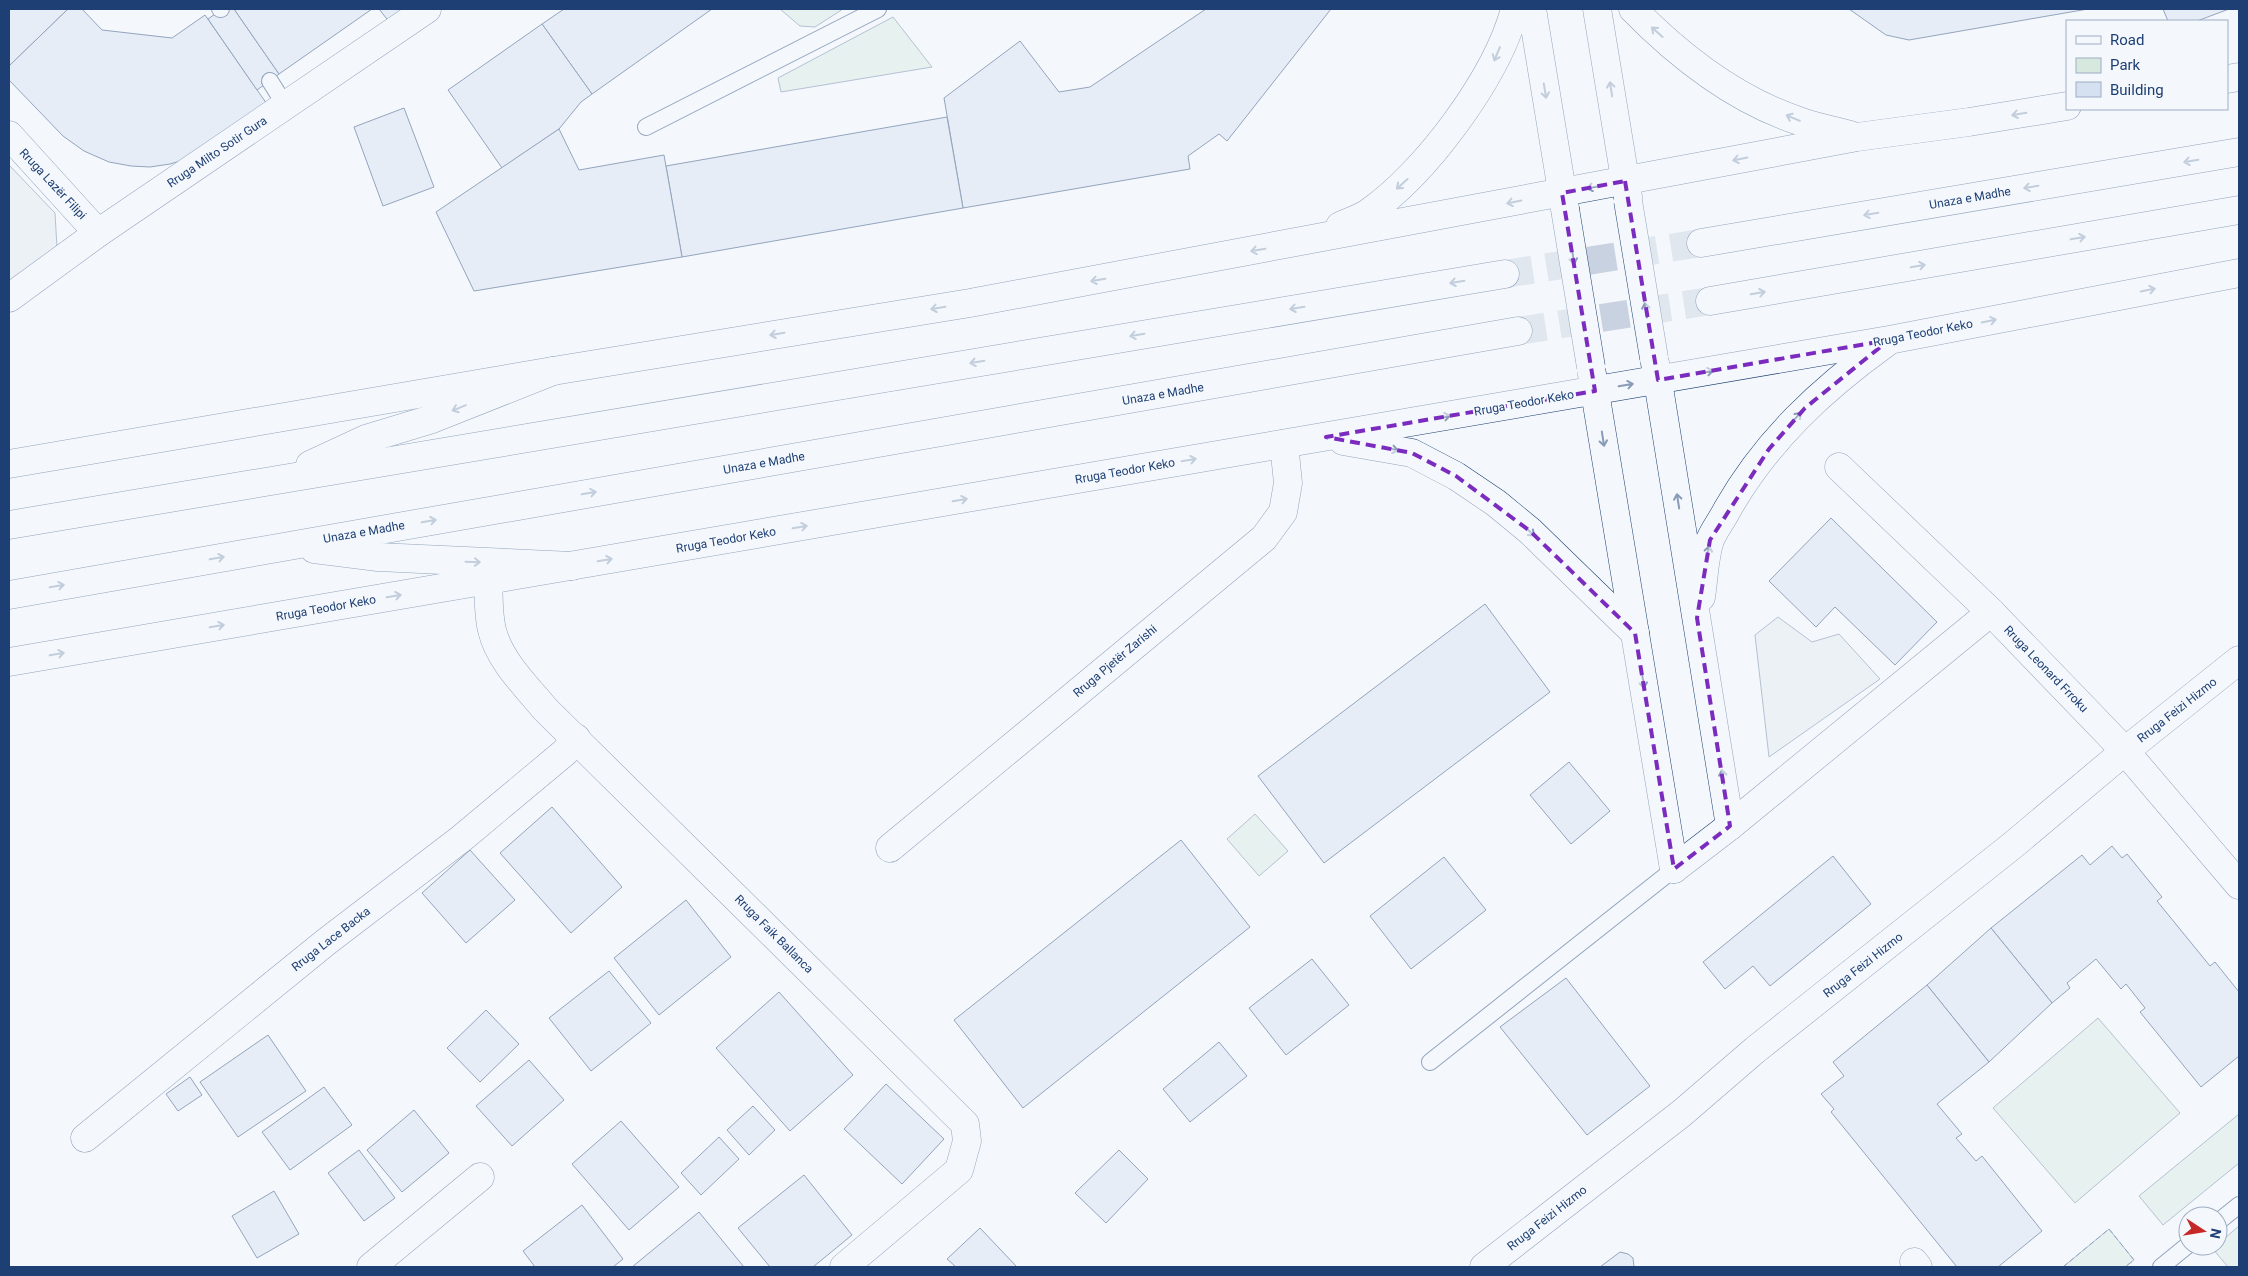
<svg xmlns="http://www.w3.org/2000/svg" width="2248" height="1276" viewBox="0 0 2248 1276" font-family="Roboto,sans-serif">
<rect width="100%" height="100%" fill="#f4f7fb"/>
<!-- green -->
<g fill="#d7e8df" stroke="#687fa3">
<path d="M780 9H843L815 27 800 26Z"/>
<path d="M893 17 932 67 781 92 778 78Z"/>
<path d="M1255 814 1288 851 1259 876 1227 839Z"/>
<path d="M2098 1018 2180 1113 2075 1203 1993 1108Z"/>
<path d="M2239 1114V1163L2163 1225 2139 1196Z"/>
<path d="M2239 1226V1267H2228L2212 1248 2218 1246V1244Z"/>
<path d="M2109 1229 2134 1260 2125 1267H2063Z"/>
</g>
<!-- parking -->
<g fill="#e3e8f0" stroke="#687fa3">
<path d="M9 165 55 213 57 248 9 285Z"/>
<path d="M1778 617 1812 642 1839 634 1880 679 1769 757 1755 635Z"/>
</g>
<!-- building -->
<g fill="#d5e0f0" stroke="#1d3f73">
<path d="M9 9H68L9 66Z"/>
<path d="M68 9H82L102 30 172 38 205 15 269 107 187 159 170 164 150 167 131 166 109 162 84 151 63 136 9 80V66Z"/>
<path d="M222 9H234L279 74 257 90 208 19Z"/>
<path d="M234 9H372L279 74Z"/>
<path d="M379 9H410L390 23Z"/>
<path d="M564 9H712L592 94 542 24Z"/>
<path d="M1206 9H1331L1227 141 1219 134 1188 156 1190 169 963 208 944 98 1020 41 1059 92 1090 87Z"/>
<path d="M1849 9H2088L1909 40 1886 35Z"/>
<path d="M2163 9H2229L2197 21H2168Z"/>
<path d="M542 24 592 94 581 102 559 129 502 168 448 90Z"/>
<path d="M404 108 434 187 383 206 354 127Z"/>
<path d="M947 117 963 208 682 257 666 166Z"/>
<path d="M559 129 579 170 664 155 682 257 474 291 436 212Z"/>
<path d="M1831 518 1937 622 1895 665 1835 607 1816 627 1769 581Z"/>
<path d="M1485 604 1550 692 1324 863 1258 776Z"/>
<path d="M1569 762 1610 811 1571 844 1530 795Z"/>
<path d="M552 807 622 887 571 933 500 853Z"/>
<path d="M1181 840 1250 927 1023 1108 954 1020Z"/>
<path d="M2112 846 2122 858 2127 854 2162 897 2157 901 2210 966 2215 962 2239 992V1056L2201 1087 2140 1012 2145 1008 2126 984 2121 989 2096 959 2067 983 2070 988 2052 1003 1991 928 2082 855 2090 865Z"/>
<path d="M470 850 515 900 466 943 422 893Z"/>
<path d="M1833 856 1871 904 1770 986 1753 966 1725 989 1703 962Z"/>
<path d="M1444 857 1486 910 1411 969 1370 916Z"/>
<path d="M686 900 731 957 659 1015 614 958Z"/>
<path d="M1991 928 2052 1003 1989 1062 1927 985Z"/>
<path d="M1312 959 1349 1005 1286 1055 1249 1008Z"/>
<path d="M609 971 651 1023 591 1071 549 1018Z"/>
<path d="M1566 978 1650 1086 1587 1135 1500 1027Z"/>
<path d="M1927 985 1989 1062 1937 1104 1962 1134 1956 1138 1976 1161 1982 1156 2042 1231 1998 1267H1957L1831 1112 1834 1109 1821 1094 1844 1076 1833 1062Z"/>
<path d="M779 992 853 1075 790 1131 716 1048Z"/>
<path d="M486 1010 519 1044 480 1082 447 1048Z"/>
<path d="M268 1035 306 1091 238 1137 200 1082Z"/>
<path d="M1219 1042 1247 1076 1190 1122 1163 1089Z"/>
<path d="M529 1060 564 1100 512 1146 476 1106Z"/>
<path d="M190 1077 202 1095 178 1111 166 1094Z"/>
<path d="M886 1084 944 1139 902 1184 844 1129Z"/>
<path d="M324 1087 352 1125 290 1170 262 1132Z"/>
<path d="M753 1106 775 1130 749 1155 727 1130Z"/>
<path d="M414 1110 449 1153 402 1192 367 1150Z"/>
<path d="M621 1121 679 1187 629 1230 572 1164Z"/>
<path d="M719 1137 739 1159 701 1195 681 1173Z"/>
<path d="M359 1150 395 1198 364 1221 328 1173Z"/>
<path d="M1119 1150 1148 1179 1106 1223 1075 1193Z"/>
<path d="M804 1175 852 1235 813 1267H770L738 1228Z"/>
<path d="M274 1191 299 1234 257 1258 232 1216Z"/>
<path d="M582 1205 623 1259 613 1267H535L523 1251Z"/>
<path d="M699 1212 744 1267H632Z"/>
<path d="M980 1228 1017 1267H956L947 1259Z"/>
<path d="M1620 1252 1628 1254 1633 1258 1634 1267H1600Z"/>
</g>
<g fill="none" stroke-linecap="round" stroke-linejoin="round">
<!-- highway-tunnel -->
<g stroke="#c9d2e0" stroke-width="28" stroke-dasharray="28 14" stroke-linecap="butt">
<path d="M1505 274 1701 243"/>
<path d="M1518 331 1710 301"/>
</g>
<!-- lane casing -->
<g stroke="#1d3f73" stroke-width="18">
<g id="lane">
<path d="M220 9H221"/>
<path d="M270 81 285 105"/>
<path d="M646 127 878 9"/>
<path d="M1430 1062 1674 869"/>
<path d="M2218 1222 2239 1205"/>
<path d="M2161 1267 2188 1245"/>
</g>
</g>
<!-- street casing -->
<g stroke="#1d3f73" stroke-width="29">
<g id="street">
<path d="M9 135 98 233"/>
<path d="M9 298 98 233 427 9"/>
<path d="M1839 467 1991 612 2125 751 2239 885"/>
<path d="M488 580C489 596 488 615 492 630 499 660 526 686 545 709L965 1124 967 1141 959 1170 844 1267"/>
<path d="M890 848 1264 538 1283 512 1288 483 1284 444"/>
<path d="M1674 869 1730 826 1991 612"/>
<path d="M85 1138 326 942 462 838 565 752 576 738"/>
<path d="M1914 1262 1918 1267"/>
<path d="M371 1267 480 1177"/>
<path d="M1484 1267 1682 1113 1755 1050 2013 845 2125 751 2239 660"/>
</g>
</g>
<!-- secondary casing -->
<g stroke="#1d3f73" stroke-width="29">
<g id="secondary">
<path d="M1532 9 1565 209"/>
<path d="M1597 9 1628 197"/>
<path d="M1633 9C1679 56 1736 100 1799 121 1815 127 1833 130 1850 135"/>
<path d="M2227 79 2239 77"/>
<path d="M1340 226C1349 222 1360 218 1368 213 1426 173 1497 77 1515 9"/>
<path d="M1655 363 1730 826"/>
<path d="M1592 374 1674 869"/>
<path d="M1343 441 1412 453 1456 476 1496 503 1530 531 1635 633"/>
<path d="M9 464 553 371 970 303 1857 137 1969 122 2067 106"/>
<path d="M1701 597C1704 579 1704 558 1710 540 1714 530 1722 520 1727 510 1766 441 1822 389 1886 343"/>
<path d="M9 662 1889 340 2239 273"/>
</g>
</g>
<!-- highway casing -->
<g stroke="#1d3f73" stroke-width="29">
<g id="highway">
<path d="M1701 243 2239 152"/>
<path d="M1710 301 2239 210"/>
<path d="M310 465 366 439 432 419 553 371"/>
<path d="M9 525 1505 274"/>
<path d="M314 549 378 557 572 566"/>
<path d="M9 595 1518 331"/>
</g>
</g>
<!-- lane -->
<use href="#lane" stroke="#f4f7fb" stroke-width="16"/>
<!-- street -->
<use href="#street" stroke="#f4f7fb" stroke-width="28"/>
<!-- secondary -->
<use href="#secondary" stroke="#f4f7fb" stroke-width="28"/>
<!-- highway -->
<use href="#highway" stroke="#f4f7fb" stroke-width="28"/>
<!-- secondary-bridge casing -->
<g stroke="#1d3f73" stroke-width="29" stroke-linecap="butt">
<g id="secondary-bridge">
<path d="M1628 201 1654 358"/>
<path d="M1565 209 1591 367"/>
</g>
</g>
<!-- secondary-bridge -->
<use href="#secondary-bridge" stroke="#f4f7fb" stroke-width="28"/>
<!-- fence -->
<path stroke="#1d3f73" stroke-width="1" stroke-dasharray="6 2.5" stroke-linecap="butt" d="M2063 1267 2109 1229 2134 1260 2125 1267"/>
</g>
<!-- one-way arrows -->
<defs><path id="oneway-shaft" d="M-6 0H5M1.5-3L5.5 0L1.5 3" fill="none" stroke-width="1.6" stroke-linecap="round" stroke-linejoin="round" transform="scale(1.25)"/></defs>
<g stroke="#889bb7">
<use href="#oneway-shaft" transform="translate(1657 32) rotate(-138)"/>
<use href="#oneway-shaft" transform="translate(1497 54) rotate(113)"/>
<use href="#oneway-shaft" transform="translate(1611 89) rotate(-99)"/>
<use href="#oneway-shaft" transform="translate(1545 91) rotate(81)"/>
<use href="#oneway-shaft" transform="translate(2019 114) rotate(171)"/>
<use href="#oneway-shaft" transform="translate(1793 118) rotate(-157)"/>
<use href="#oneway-shaft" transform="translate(1740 159) rotate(169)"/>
<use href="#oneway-shaft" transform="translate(2191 161) rotate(170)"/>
<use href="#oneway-shaft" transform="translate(1402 184) rotate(138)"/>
<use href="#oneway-shaft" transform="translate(1594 187) rotate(169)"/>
<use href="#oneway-shaft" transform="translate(2031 187) rotate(170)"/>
<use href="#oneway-shaft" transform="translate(1514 202) rotate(169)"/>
<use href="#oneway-shaft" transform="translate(1871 214) rotate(170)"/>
<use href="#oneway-shaft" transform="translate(2078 238) rotate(-10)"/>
<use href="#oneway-shaft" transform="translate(1258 250) rotate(170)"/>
<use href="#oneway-shaft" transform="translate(1573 257) rotate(81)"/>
<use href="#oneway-shaft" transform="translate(1918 266) rotate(-10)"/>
<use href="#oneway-shaft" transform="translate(1098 280) rotate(170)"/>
<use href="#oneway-shaft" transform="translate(1457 282) rotate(171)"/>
<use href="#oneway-shaft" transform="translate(2148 290) rotate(-11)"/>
<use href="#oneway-shaft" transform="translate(1758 293) rotate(-9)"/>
<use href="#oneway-shaft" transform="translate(938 308) rotate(171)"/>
<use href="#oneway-shaft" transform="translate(1297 308) rotate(171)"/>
<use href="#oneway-shaft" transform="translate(1646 310) rotate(-99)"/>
<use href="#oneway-shaft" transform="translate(1989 321) rotate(-11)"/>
<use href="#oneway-shaft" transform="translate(777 334) rotate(171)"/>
<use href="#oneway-shaft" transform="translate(1137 335) rotate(170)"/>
<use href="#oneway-shaft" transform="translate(977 362) rotate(170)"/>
<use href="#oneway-shaft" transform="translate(1706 372) rotate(-10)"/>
<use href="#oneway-shaft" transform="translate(1626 385) rotate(-10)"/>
<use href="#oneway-shaft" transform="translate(459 408) rotate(158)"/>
<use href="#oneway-shaft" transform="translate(1443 417) rotate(-10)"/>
<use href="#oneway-shaft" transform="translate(1796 418) rotate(-48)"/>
<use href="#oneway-shaft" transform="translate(1603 439) rotate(81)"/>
<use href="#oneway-shaft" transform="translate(1391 449) rotate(11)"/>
<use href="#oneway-shaft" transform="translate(1189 460) rotate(-10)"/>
<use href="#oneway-shaft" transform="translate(589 493) rotate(-10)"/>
<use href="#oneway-shaft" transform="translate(960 500) rotate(-10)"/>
<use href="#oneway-shaft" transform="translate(1678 501) rotate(-99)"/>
<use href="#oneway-shaft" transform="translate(429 521) rotate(-10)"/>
<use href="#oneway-shaft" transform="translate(800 527) rotate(-10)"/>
<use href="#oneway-shaft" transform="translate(1529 531) rotate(42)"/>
<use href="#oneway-shaft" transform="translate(1708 553) rotate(-80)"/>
<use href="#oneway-shaft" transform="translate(217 558) rotate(-10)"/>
<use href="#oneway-shaft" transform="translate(605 560) rotate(-10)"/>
<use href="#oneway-shaft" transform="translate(473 562) rotate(2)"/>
<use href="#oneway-shaft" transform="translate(57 586) rotate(-10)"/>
<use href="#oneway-shaft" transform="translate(394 596) rotate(-10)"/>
<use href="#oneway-shaft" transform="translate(217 626) rotate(-10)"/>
<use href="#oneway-shaft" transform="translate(57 654) rotate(-10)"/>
<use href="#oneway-shaft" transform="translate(1643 681) rotate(81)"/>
<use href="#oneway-shaft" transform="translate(1723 777) rotate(-99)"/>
</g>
<!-- marked area -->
<path d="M0 0H2248V1276H0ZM1625 181 1658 380 1889 340 1805 408 1769 449 1710 540 1697 618 1730 826 1674 869 1635 633 1530 531 1456 476 1412 453 1326 437 1595 391 1562 193Z" fill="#f4f7fb" fill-opacity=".55" fill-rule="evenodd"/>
<path fill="none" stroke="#7b2cbf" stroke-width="4" stroke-dasharray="10 6" stroke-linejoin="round" d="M1625 181 1658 380 1889 340 1805 408 1769 449 1710 540 1697 618 1730 826 1674 869 1635 633 1530 531 1456 476 1412 453 1326 437 1595 391 1562 193Z"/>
<g text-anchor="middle" stroke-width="4" stroke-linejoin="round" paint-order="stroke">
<!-- street labels -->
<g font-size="12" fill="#1d3f73" stroke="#f4f7fb">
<text transform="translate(217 152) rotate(-34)" y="4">Rruga Milto Sotir Gura</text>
<text transform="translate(53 184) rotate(47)" y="4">Rruga Lazër Filipi</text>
<text transform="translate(1970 198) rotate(-10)" y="4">Unaza e Madhe</text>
<text transform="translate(1923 333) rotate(-11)" y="4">Rruga Teodor Keko</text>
<text transform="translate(1163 394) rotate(-10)" y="4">Unaza e Madhe</text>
<text transform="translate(1524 403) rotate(-10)" y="4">Rruga Teodor Keko</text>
<text transform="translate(764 463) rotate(-10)" y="4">Unaza e Madhe</text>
<text transform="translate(1125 471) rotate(-10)" y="4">Rruga Teodor Keko</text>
<text transform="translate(364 532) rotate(-10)" y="4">Unaza e Madhe</text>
<text transform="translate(726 540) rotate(-10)" y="4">Rruga Teodor Keko</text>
<text transform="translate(326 608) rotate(-10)" y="4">Rruga Teodor Keko</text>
<text transform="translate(1115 661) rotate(-40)" y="4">Rruga Pjetër Zarishi</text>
<text transform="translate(2046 669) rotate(46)" y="4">Rruga Leonard Frroku</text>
<text transform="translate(2177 710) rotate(-38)" y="4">Rruga Feizi Hizmo</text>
<text transform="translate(774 934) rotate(45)" y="4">Rruga Faik Ballanca</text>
<text transform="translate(331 939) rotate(-38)" y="4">Rruga Lace Backa</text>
<text transform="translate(1863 965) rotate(-38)" y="4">Rruga Feizi Hizmo</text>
<text transform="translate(1547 1218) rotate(-38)" y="4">Rruga Feizi Hizmo</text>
</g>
</g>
<!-- border -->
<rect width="2248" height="1276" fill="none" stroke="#1d3f73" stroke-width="20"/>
<!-- legend -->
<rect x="2066" y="20" width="162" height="90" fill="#f4f7fb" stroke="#9eadc5"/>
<rect x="2076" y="36" width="25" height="8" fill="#f4f7fb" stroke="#9eadc5"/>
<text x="2110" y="45" font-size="15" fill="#1d3f73">Road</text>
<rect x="2076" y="58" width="25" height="15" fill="#d7e8df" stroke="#9eadc5"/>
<text x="2110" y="70" font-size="15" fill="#1d3f73">Park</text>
<rect x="2076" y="82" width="25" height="15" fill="#d5e0f0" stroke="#9eadc5"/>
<text x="2110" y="95" font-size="15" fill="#1d3f73">Building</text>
<!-- north arrow -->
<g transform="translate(2203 1231) rotate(102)"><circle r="24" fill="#f4f7fb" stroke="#9eadc5"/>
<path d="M0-4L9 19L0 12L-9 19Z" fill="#c62828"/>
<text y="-8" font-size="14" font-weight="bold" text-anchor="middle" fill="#1d3f73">N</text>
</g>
</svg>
